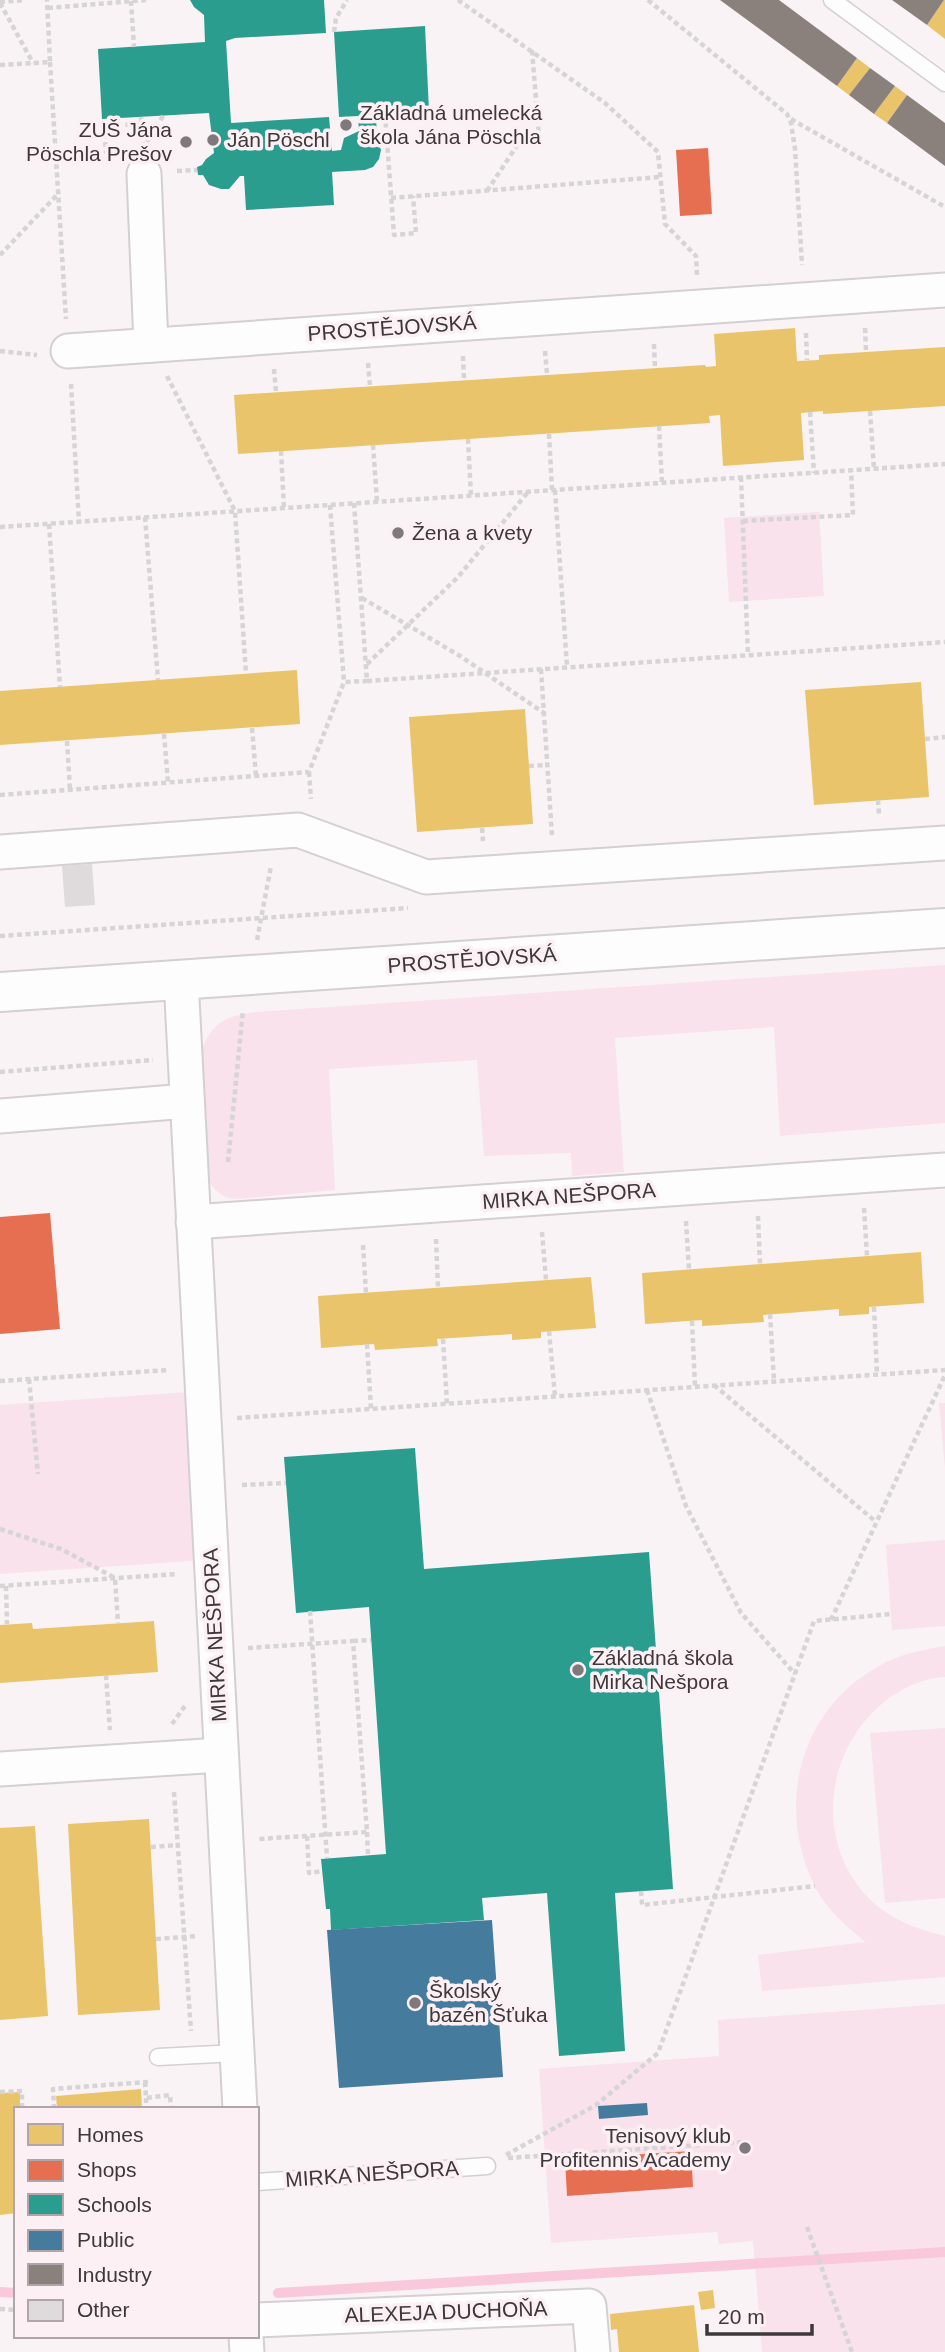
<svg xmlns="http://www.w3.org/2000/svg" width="945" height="2352" viewBox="0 0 945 2352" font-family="Helvetica,sans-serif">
<rect width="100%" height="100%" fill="#f9f3f5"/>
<!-- green -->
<g fill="#f9e2eb">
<path d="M819 512 824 596 729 602 724 518Z"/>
<path d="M945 965V1123L780 1136 774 1027 615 1038 624 1172 572 1176 571 1153 484 1156 477 1060 329 1069 335 1190 237 1199C221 1198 215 1191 207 1178L201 1052C212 1022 226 1016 256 1012Z"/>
<path d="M188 1392 205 1560 0 1574V1405Z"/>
<path d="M939 1403H945V1468Z"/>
<path d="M945 1540V1626L892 1630 886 1545Z"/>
<path d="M945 1646V1677C919 1678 892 1693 874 1711 816 1768 818 1869 890 1915 908 1926 925 1931 945 1936V1977L762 1991 758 1955 865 1942C848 1927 829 1912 818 1892 774 1812 797 1711 879 1666 899 1654 922 1650 945 1646Z"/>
<path d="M945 1728V1898L885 1903 870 1733Z"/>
<path d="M945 2004V2352H762L753 2241 719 2244 717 2232 551 2243 539 2069 719 2056 718 2020Z"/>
</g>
<!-- homes -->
<g fill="#e9c46a">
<path d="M944 0H945V39L927 25Z"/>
<path d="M857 58 870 68 849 95 837 86Z"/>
<path d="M895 86 907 95 887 123 874 114Z"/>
<path d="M795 328 797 361 819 360V355L945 347V406L823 414V411L801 413 804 460 723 466 720 415 709 416 710 423 238 454 234 395 705 365 706 367 716 366 714 334Z"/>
<path d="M297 670 300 724 0 745V691Z"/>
<path d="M921 682 929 797 814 805 805 690Z"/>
<path d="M525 709 533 824 417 832 409 717Z"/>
<path d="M921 1252 924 1303 869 1307V1314L839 1316V1309L763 1315 764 1322 702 1326V1320L645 1324 642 1273Z"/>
<path d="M591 1277 596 1328 541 1332V1338L512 1340V1334L437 1339 438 1346 375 1350 374 1344 321 1348 318 1296Z"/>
<path d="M154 1621 158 1672 0 1683V1625L32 1623 33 1629Z"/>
<path d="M149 1819 160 2010 78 2015 68 1824Z"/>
<path d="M35 1826 48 2016 0 2020V1828Z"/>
<path d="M141 2089 142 2109H57L56 2096Z"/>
<path d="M20 2092V2109H16V2213L0 2215V2093Z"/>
<path d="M713 2290 715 2308 701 2310 698 2292Z"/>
<path d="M694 2305 699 2352H619L617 2329 611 2330 610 2314Z"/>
</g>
<!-- shops -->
<g fill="#e76f51">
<path d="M708 148 712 214 680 216 676 150Z"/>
<path d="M50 1213 60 1329 0 1334V1217Z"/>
<path d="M691 2151 693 2187 567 2196 565 2159Z"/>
</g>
<!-- schools -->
<g fill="#2a9d8f">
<path d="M190 0H324L326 33 235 38 226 41 231 123 329 117 332 151 341 150 344 138 359 131 358 116 339 117 334 32 425 26 429 111 376 115 377 139 381 150 379 159 373 167 365 170 332 172 334 205 246 210 244 176H240L229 189H221L209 185 203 175H198L197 167 202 165 206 159 214 153 209 113 102 119 98 49 205 42 204 15 194 7Z"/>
<path d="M415 1448 424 1569 649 1552 673 1889 615 1893 625 2051 559 2056 547 1893 482 1898 484 1920 331 1930 330 1909H326L321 1859 386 1854 369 1607 296 1613 284 1457Z"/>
</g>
<!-- public -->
<g fill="#457b9d">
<path d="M492 1920 503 2077 339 2088 327 1930Z"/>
<path d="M647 2103 648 2115 599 2119 598 2106Z"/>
</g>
<!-- industry -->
<g fill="#8a817c">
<path d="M720 0H779L857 58 837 86Z"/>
<path d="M892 0H944L927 25Z"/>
<path d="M870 68 895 86 874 114 849 95Z"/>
<path d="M907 95 945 123V166L887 123Z"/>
</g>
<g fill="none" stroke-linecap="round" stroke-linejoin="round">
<!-- stream -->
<g stroke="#fac8db" stroke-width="10">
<path d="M0 2292 16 2293"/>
<path d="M278 2293 945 2252"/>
</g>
</g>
<!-- building -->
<path fill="#dfdadc" d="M92 864 95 905 65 907 62 866Z"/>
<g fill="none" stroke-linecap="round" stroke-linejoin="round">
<!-- service casing -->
<g stroke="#d4cfd1" stroke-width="19">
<g id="service">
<path d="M832 0 945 83"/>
<path d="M158 2057 237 2053"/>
<path d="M257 2182 487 2166"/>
</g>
</g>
<!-- minor casing -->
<g stroke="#d4cfd1" stroke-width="37">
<g id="minor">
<path d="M144 174 151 345"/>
<path d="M68 351 945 290"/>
<path d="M0 852 298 830 426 877 945 843"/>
<path d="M181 979 240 2109"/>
<path d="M0 1116 187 1101"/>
<path d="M193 1222 945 1170"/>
<path d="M0 1769 221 1755"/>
<path d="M257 2320 589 2306 593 2352"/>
<path d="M246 2336 247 2352"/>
</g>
</g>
<!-- tertiary casing -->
<g stroke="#d4cfd1" stroke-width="42">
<path id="tertiary" d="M0 992 945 928"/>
</g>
<!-- path -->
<g stroke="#d7d4d6" stroke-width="4.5" stroke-dasharray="5 3.5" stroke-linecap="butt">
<path d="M458 0 605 103 658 152 665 224 696 256 697 275"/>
<path d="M648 0 787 114 791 123 795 149 802 265"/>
<path d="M131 1 134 47"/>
<path d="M0 2 25 0"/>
<path d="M0 3 33 63"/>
<path d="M48 8 146 0"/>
<path d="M334 32 336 18 347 0"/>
<path d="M50 62 66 319"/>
<path d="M0 65 50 62 47 0"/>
<path d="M385 114 394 235 416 233 413 196"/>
<path d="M141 117 143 143"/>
<path d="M791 119 945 207"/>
<path d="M147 142 163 116"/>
<path d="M118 151 106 152 104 126 141 124"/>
<path d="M177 171 197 170"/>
<path d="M487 191 522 138 539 136 532 50"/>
<path d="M391 198 660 177"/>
<path d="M0 255 57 195"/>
<path d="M865 328 866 352"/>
<path d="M806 333 807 360"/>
<path d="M654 344 655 368"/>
<path d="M0 351 37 355"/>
<path d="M545 351 547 374"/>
<path d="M463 356 464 380"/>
<path d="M368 363 370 386"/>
<path d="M274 369 276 392"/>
<path d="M167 376 235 511 246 674"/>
<path d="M71 384 79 522"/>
<path d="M870 411 874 469"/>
<path d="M810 412 814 473"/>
<path d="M659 426 662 483"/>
<path d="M549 434 552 490"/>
<path d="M468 439 471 496"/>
<path d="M373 445 377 501"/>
<path d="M281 451 284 508"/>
<path d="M741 477 748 655"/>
<path d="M555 490 567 667"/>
<path d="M354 503 367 681 945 642"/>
<path d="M330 505 344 682"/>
<path d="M145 517 158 680"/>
<path d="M743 521 853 515 851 470"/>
<path d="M49 524 60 687"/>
<path d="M0 527 945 464"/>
<path d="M362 598 460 656 544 713"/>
<path d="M367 664 458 577 528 492"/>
<path d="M541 669 552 836"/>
<path d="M252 728 256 776"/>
<path d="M164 734 168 782"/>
<path d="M925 739 945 737"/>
<path d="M67 741 70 790"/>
<path d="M529 766 547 765"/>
<path d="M309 772 311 799"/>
<path d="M0 795 309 772 344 682 367 681"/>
<path d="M878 800 879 814"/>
<path d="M482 828 483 841"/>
<path d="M0 936 408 908"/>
<path d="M257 940 271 866"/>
<path d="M0 1072 153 1060"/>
<path d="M228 1162 243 1010"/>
<path d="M864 1208 867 1256"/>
<path d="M758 1216 760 1264"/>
<path d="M686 1221 689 1269"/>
<path d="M542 1232 546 1280"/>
<path d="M436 1239 438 1288"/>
<path d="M363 1245 366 1293"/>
<path d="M874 1307 877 1374"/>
<path d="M770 1314 774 1381"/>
<path d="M692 1321 695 1386"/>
<path d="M549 1331 555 1396"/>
<path d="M443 1339 447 1404"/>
<path d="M367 1344 371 1409"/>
<path d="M29 1379 38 1474"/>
<path d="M0 1381 169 1370"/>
<path d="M714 1385 875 1521"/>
<path d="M647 1390 686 1506 741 1613 795 1674"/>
<path d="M237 1418 945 1370"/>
<path d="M242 1485 286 1483"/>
<path d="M0 1529 61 1549 115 1578 118 1623"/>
<path d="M0 1586 177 1574"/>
<path d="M6 1586 7 1624"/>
<path d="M310 1611 327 1858"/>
<path d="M831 1620 945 1375"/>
<path d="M353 1641 371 1640"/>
<path d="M248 1648 353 1641 367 1832 259 1839"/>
<path d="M106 1675 110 1730"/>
<path d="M172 1724 185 1706"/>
<path d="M174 1792 191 2031"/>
<path d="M367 1832 368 1855"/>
<path d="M307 1836 309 1873 322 1871"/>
<path d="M151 1847 178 1845"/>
<path d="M641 1891 642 1905 815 1886"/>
<path d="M156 1939 197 1936"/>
<path d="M145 2082 146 2098 170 2095 171 2109"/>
<path d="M0 2092 22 2091V2109"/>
<path d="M146 2098V2109"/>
<path d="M54 2109 53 2089 148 2082"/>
<path d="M506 2155 596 2105 658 2053 814 1621 891 1614"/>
<path d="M508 2158 745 2142"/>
<path d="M807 2227 852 2352"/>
<path d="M0 2309 16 2310"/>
</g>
<!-- service -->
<use href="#service" stroke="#fefdfe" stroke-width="16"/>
<!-- minor -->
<use href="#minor" stroke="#fefdfe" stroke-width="33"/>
<!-- tertiary -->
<use href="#tertiary" stroke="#fefdfe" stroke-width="38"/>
</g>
<!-- markers -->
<g fill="#7f797b" stroke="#fcf0f4" stroke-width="2.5">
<circle cx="346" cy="125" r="7"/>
<circle cx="213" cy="140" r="7"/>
<circle cx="186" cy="142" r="7"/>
<circle cx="398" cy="533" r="7"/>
<circle cx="578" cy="1670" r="7"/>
<circle cx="415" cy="2003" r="7"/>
<circle cx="745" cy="2148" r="7"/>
</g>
<g text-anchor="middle" stroke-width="7" stroke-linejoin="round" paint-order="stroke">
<!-- poi labels -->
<g font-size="21" fill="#3d383a" stroke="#fcf0f4" text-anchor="start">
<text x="360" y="120">Základná umelecká<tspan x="360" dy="24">škola Jána Pöschla</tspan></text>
<text x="172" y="137" text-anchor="end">ZUŠ Jána<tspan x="172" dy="24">Pöschla Prešov</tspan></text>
<text x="227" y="147">Ján Pöschl</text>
<text x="412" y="540">Žena a kvety</text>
<text x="592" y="1665">Základná škola<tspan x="592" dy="24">Mirka Nešpora</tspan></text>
<text x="429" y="1998">Školský<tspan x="429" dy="24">bazén Šťuka</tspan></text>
<text x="731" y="2143" text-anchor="end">Tenisový klub<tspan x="731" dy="24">Profitennis Academy</tspan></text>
</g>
<!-- street labels -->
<g font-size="21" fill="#3d383a" stroke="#fcf0f4">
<text transform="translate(392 328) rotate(-4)" y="7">PROSTĚJOVSKÁ</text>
<text transform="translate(472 960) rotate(-4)" y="7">PROSTĚJOVSKÁ</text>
<text transform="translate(569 1196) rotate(-4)" y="7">MIRKA NEŠPORA</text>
<text transform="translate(215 1635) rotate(-93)" y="7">MIRKA NEŠPORA</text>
<text transform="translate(372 2174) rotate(-4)" y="7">MIRKA NEŠPORA</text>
<text transform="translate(446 2312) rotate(-2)" y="7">ALEXEJA DUCHOŇA</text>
</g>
</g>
<!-- legend -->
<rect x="14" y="2107" width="245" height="231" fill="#fcf0f4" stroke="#b0a6aa" stroke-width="2"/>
<rect x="28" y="2124" width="35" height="21" fill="#e9c46a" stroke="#b0a6aa" stroke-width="2"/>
<text x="77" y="2142" font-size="21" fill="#3d383a">Homes</text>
<rect x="28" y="2160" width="35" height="21" fill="#e76f51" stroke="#b0a6aa" stroke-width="2"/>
<text x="77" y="2177" font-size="21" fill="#3d383a">Shops</text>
<rect x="28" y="2194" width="35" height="21" fill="#2a9d8f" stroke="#b0a6aa" stroke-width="2"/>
<text x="77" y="2212" font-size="21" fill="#3d383a">Schools</text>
<rect x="28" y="2230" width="35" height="21" fill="#457b9d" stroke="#b0a6aa" stroke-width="2"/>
<text x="77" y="2247" font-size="21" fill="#3d383a">Public</text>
<rect x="28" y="2264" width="35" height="21" fill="#8a817c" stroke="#b0a6aa" stroke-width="2"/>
<text x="77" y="2282" font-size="21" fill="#3d383a">Industry</text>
<rect x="28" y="2300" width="35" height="21" fill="#dfdadc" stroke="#b0a6aa" stroke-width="2"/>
<text x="77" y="2317" font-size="21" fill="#3d383a">Other</text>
<!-- scale -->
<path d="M707 2324v10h105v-10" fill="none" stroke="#3d383a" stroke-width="3.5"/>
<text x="718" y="2324" font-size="21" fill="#3d383a" stroke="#fcf0f4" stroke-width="5" paint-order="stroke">20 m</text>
</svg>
